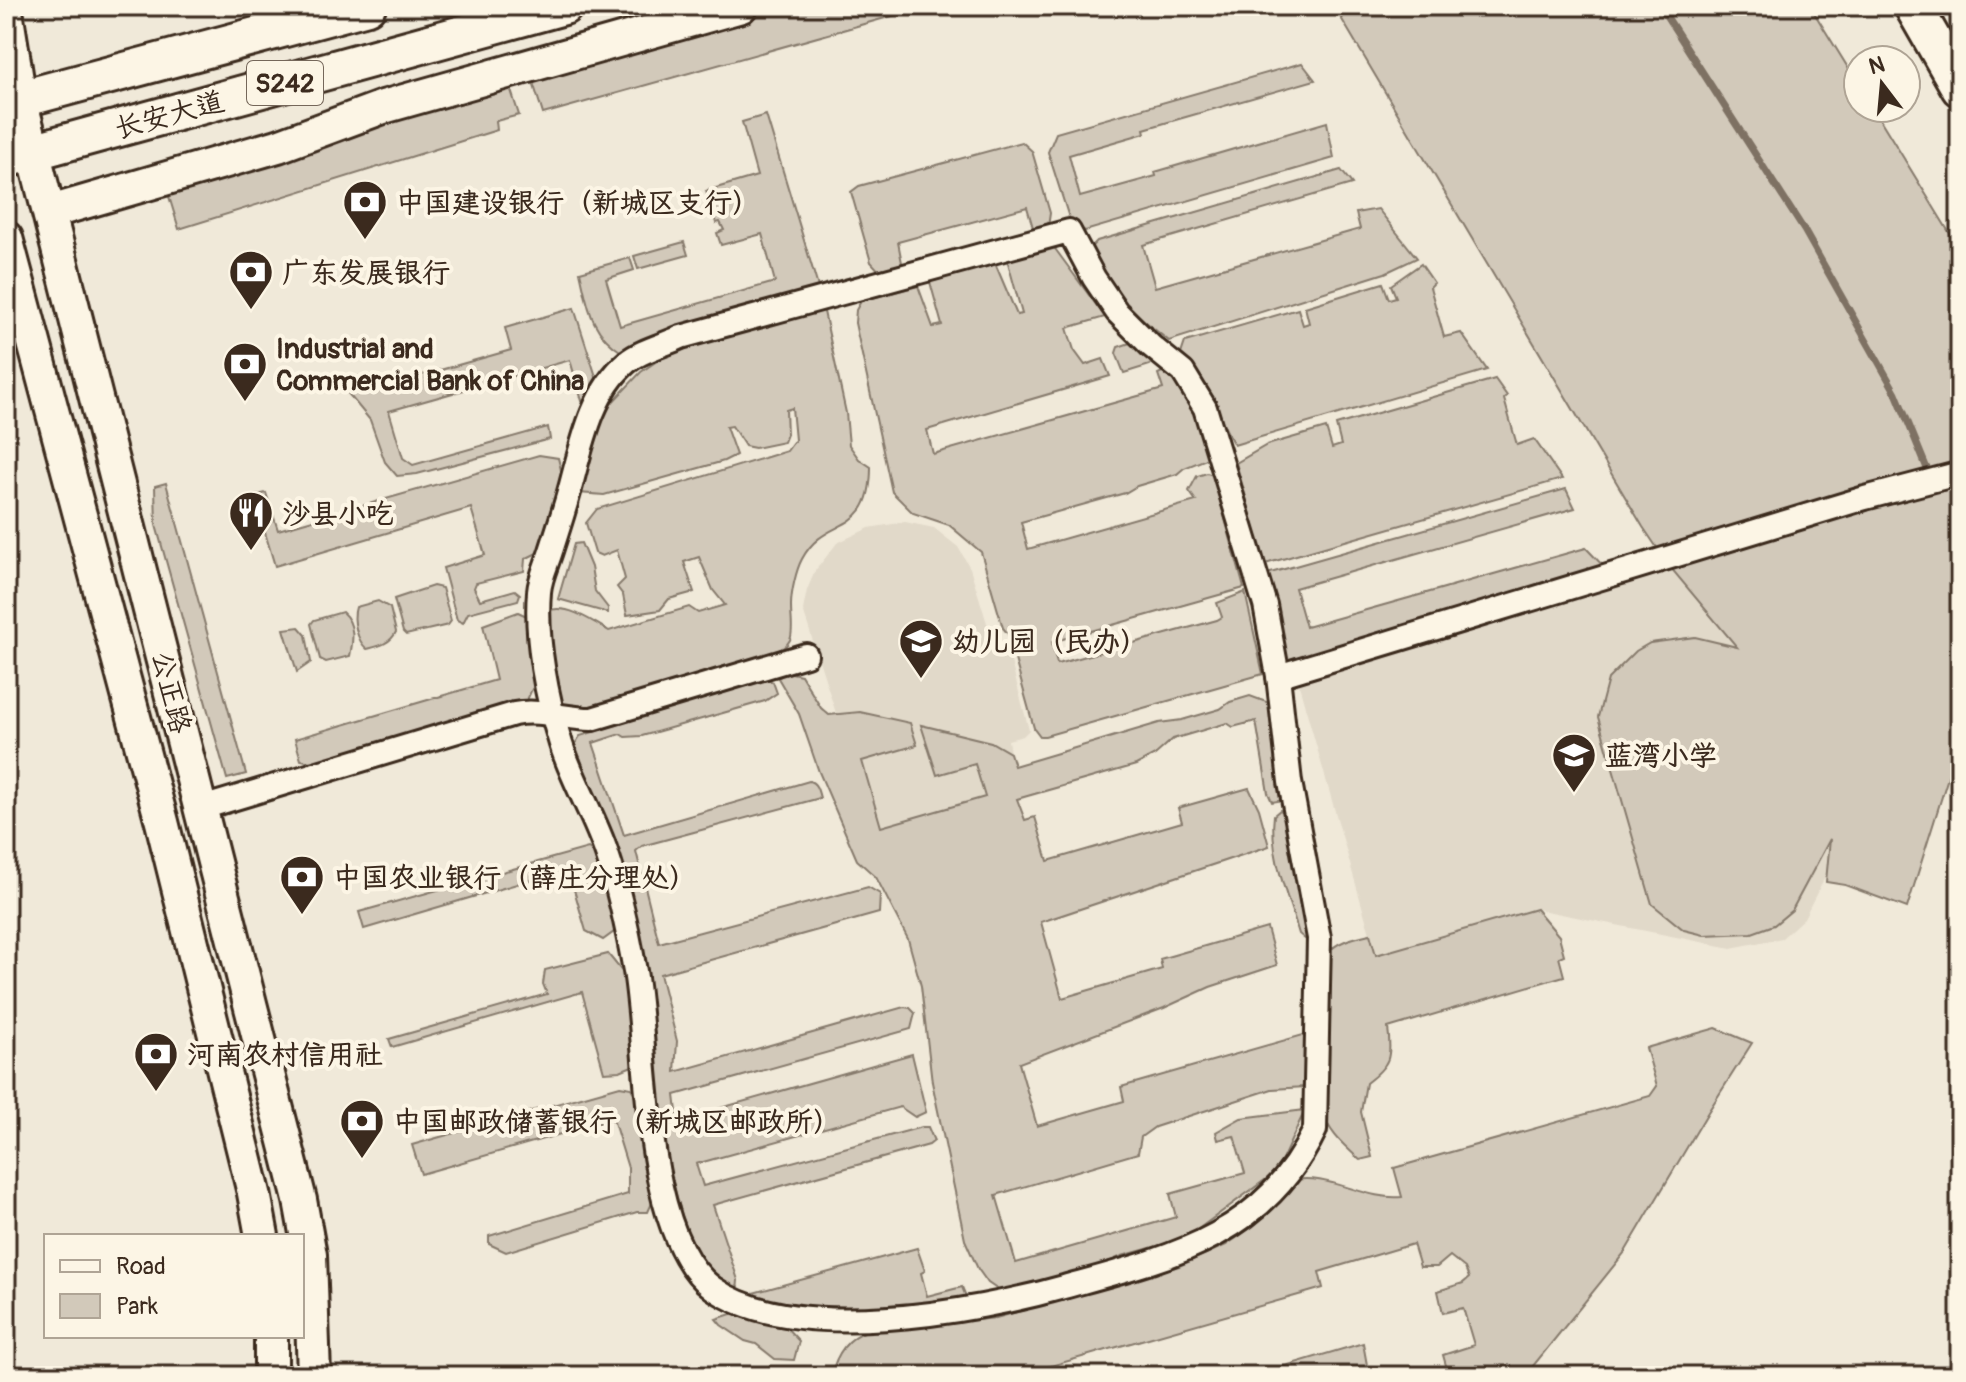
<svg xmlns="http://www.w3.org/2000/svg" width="1966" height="1382" viewBox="0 0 1966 1382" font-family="Pangolin,'LXGW WenKai TC',sans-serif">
<rect width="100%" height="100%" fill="#f0e9d9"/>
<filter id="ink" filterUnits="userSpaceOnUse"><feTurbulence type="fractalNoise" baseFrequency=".0125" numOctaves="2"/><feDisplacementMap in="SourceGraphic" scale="16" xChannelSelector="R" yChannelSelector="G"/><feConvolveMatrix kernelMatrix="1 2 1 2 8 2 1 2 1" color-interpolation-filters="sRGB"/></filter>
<g filter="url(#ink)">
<!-- built -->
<g fill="#e1d9c9">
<path d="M905 522 934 528 958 547 970 568 994 646 1006 643 1029 730 1023 736 1008 740 1017 798 878 830 864 801 803 610 807 590 815 571 837 543 869 528Z"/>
<path d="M1670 567 1752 665 1831 836 1828 871 1804 918 1782 938 1731 948 1536 909 1376 955 1297 678Z"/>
</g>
<!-- green -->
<g fill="#d2c9ba" stroke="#867a6c" stroke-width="2">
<path d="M780 6H928L543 114 531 76Z"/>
<path d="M1334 6H1810L1858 84V108H1873L1960 250V739L1907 908 1845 885 1826 882 1830 839 1792 910 1774 925 1752 933 1704 935 1684 930 1652 904 1598 717 1608 679 1636 651 1650 643 1695 637 1737 647 1670 567 1643 527Z"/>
<path d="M1302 63 1315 80 1144 129 1145 133 1069 155 1080 197 1156 176 1155 172 1327 122 1334 158 1085 231 1071 224 1048 152 1056 133Z"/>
<path d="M508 81 519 115 496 121 497 130 179 229 167 190Z"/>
<path d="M766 115 819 290 623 353C590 333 588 306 580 272L630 258 634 270 606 279 620 326 775 282 762 234 721 245 717 233 724 230 720 222 716 223 706 191 757 176 742 122Z"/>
<path d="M1022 142 1032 151 1050 213 1048 227 1034 231 1027 207 898 242 903 268 881 273 871 262 851 192 859 186Z"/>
<path d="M1341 170 1352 184 1143 245 1155 287 1360 229 1356 213 1378 209 1417 258 1385 273 1169 341C1141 319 1097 283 1091 247L1097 241Z"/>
<path d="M684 242 688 255 638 269 634 256Z"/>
<path d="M1053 246 1105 317 1067 328 1074 350 1085 365 1103 359 1110 376 927 430 933 454 1163 389 1158 374 1168 369 1195 410 1209 458 1184 468 1177 474 1137 486 1125 493 1021 522 1028 549 1196 501 1189 491 1197 476 1207 473 1213 475 1244 588 1052 642 1057 664 1217 620 1222 617 1217 603 1245 592 1263 674 1045 736H1040L1034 728 1008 634 1003 628 981 552 949 525 913 513 892 492 855 323 856 310 861 301 918 286 933 327 942 325 930 282 995 263 1017 315 1022 314 1007 259Z"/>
<path d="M1421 264 1434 283 1430 287 1444 337 1461 333 1487 370 1234 445 1193 365 1181 354 1185 342 1298 309 1303 325 1309 323 1305 307 1383 283 1389 299 1396 297 1391 285Z"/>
<path d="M823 307 846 413 849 445 859 459 871 467C871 540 826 513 802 559 796 570 791 593 791 606 791 632 799 644 769 655L593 708C580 709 568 709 557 701L548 611C566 603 594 622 609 631L689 607 698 613 725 605 713 590 699 557 684 562 694 592 669 599 660 610 627 615 623 595 617 587 625 579 617 550 602 556 595 553 586 523 597 509 787 451 795 440 792 408 786 410 787 434 784 442 755 448 745 446 732 426 726 427 736 455 724 461 604 495 579 493 606 409 641 372 667 354 708 337Z"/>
<path d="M574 308 599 386 592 398 582 401 570 360 389 411 403 458 413 465 548 427 550 439 417 474 397 476 385 462 370 420 341 385 342 379 345 378 374 375 380 387 511 350 505 328Z"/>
<path d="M1133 342 1151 363 1150 365 1124 373 1116 353 1118 347Z"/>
<path d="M1495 379 1507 396 1504 399 1517 445 1534 439 1562 479 1265 564 1236 463 1267 445 1326 428 1332 448 1341 445 1336 425Z"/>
<path d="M539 455 558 458 563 478 543 550 525 559 524 571 476 583 474 588 480 600 515 590 520 594 518 600 468 613 463 623 457 620 443 568 485 555 471 508 275 566 254 496 266 493 278 530Z"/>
<path d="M166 483 246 774 227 779 156 525 155 486Z"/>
<path d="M1566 489 1575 508 1295 588 1306 627 1586 548 1608 571 1282 662 1267 574Z"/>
<path d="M581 543 591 567 595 591 608 608V613L558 599 574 544Z"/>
<path d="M433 586 442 588 451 621 448 625 406 635 403 632 394 599Z"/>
<path d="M378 601 390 608 396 632C390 644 379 646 367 649 357 641 352 620 356 607Z"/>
<path d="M342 612C356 624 353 641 350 656L326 662 320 659 311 624 314 620Z"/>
<path d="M518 612 531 618 539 685 532 689 527 700 326 765 301 760 295 739 496 680 483 625Z"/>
<path d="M299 627 306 635 311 662 297 672 284 629Z"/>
<path d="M787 672 801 675 821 708 829 715 860 712 910 723 917 745 862 761 881 827 985 797 975 764 937 775 921 725 991 742 1010 753 1014 766 1159 723 1182 720 1220 709 1230 702 1250 696 1269 703 1284 789V800L1272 802 1268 793 1256 721 1233 727 1227 723 1173 739 1155 755 1136 765 1017 799 1025 820 1035 817 1048 861 1182 822 1178 808 1249 788 1259 809 1269 846 1041 922 1062 998 1162 969 1160 959 1267 928 1277 965 1210 987 1164 1008 1019 1063 1037 1126 1124 1101 1121 1087 1310 1033 1305 1087 1272 1089 1155 1127 1141 1137 1138 1153 996 1195 1016 1263 1176 1217 1170 1194 1245 1173 1234 1136 1218 1140 1216 1132 1241 1118 1305 1110 1277 1171 1186 1238 1122 1256 1074 1277 1004 1294 988 1283 978 1269 965 1240 932 1082 921 986 908 939 876 877 857 860 819 772 799 714 778 678Z"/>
<path d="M766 679 773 682 777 693 765 701 642 736 625 737 620 734 593 743 624 835 809 781C817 783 818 791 820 798L642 846 636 851 659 943 868 887 880 894 879 913 660 974 677 1041 675 1072 904 1007 910 1008 915 1013 911 1029 675 1095 678 1120 912 1054 926 1112 915 1117 900 1107 696 1164 703 1186 922 1127H928L934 1141 929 1145 713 1205 738 1280 737 1293 721 1281 702 1260 691 1243 681 1212 665 1153 638 935 614 849 575 744 580 736Z"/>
<path d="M1280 810 1288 814 1311 935 1306 940 1299 934C1288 897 1269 854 1274 815Z"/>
<path d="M588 848 599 855 618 929 603 940 586 931 568 869 364 929 359 912Z"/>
<path d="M1536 909 1559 936 1564 955 1559 957 1564 976 1388 1028C1392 1058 1390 1065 1366 1083L1361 1112 1372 1157 1360 1160C1341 1143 1328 1132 1321 1107L1326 954C1338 941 1353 938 1370 934L1376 955Z"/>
<path d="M608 954 625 975 637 1064 620 1071 604 1072 582 992 392 1047 389 1039 547 994 543 984 545 970Z"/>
<path d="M1716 1028 1752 1043 1708 1112 1625 1252 1525 1376H1449L1443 1355 1474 1345 1463 1308 1443 1313 1438 1291 1463 1283 1469 1278 1465 1268 1450 1256 1437 1267H1420L1413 1244 1319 1272 1323 1288 1016 1376H973L971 1372 957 1376H831C836 1355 846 1338 867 1331L996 1318 1179 1266 1226 1245 1252 1227 1275 1205 1290 1181C1326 1171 1365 1201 1402 1197L1394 1168 1650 1096 1657 1086 1646 1048Z"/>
<path d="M620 1086 631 1088 637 1098 646 1179 652 1203 648 1212H637L506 1252 489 1244V1236L628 1194V1168L613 1119 421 1174 412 1145Z"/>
<path d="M917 1248 925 1271 921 1273 927 1296 962 1287 967 1299 965 1302 829 1313 754 1300 753 1293Z"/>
<path d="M734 1313 783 1324 799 1341 794 1360 775 1359 756 1344 745 1341 721 1325 716 1319Z"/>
<path d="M1363 1343 1369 1376H1251Z"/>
</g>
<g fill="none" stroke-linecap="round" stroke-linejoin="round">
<!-- stream -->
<path stroke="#7e7163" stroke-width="7" d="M1660 6 1804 230 1896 393 1928 471"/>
<!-- street casing -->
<g stroke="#3b2a1e" stroke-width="28">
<g id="street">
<path d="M1069 231 1094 278 1117 312 1151 346 1183 372 1205 408 1265 605 1278 676 1290 782 1319 938 1315 1130C1264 1237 1169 1258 1064 1287 976 1312 792 1345 713 1288 642 1236 649 1054 635 971 628 932 620 892 607 854 595 817 573 782 561 744 547 699 535 639 539 592 540 578 547 564 551 551 558 529 565 508 571 485 582 444 592 392 627 362 640 351 664 345 681 337Z"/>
<path d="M1278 676 1865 498 1957 474"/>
<path d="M202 808 514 714C541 709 565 719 592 719L806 655"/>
</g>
</g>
<!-- secondary casing -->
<g stroke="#3b2a1e" stroke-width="38">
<g id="secondary">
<path d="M6 11 20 99 300 1200 310 1255 314 1376"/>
<path d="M50 212 278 146 383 107 741 6"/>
<path d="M6 238 162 822 254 1193 262 1236"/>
<path d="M271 1336V1376"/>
</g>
</g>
<!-- primary casing -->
<g stroke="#3b2a1e" stroke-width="42">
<g id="primary">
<path d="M1913 6 1960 88"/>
<path d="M6 103 367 6"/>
<path d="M6 159 564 6"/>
</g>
</g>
<!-- street -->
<use href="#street" stroke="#fcf5e5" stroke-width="22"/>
<!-- secondary -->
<use href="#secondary" stroke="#fcf5e5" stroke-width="32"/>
<!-- primary -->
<use href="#primary" stroke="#fcf5e5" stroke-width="36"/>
</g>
</g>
<!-- icons -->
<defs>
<g id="bank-pin" transform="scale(2.3)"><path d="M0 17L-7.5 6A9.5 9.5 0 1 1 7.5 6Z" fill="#3b2a1e" stroke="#fcf5e5"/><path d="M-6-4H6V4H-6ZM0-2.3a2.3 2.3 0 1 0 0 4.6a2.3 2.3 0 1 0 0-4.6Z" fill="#fff"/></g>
<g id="restaurant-pin" transform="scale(2.3)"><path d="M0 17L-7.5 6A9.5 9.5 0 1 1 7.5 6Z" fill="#3b2a1e" stroke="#fcf5e5"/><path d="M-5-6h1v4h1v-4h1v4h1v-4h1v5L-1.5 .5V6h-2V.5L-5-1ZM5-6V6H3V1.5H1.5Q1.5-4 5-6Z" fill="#fff"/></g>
<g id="school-pin" transform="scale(2.3)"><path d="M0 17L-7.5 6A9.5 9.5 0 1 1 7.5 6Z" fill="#3b2a1e" stroke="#fcf5e5"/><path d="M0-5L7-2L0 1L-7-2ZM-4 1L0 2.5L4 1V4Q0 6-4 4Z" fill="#fff"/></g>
</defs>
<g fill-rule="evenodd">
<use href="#bank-pin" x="365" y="202"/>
<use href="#bank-pin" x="251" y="272"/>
<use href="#bank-pin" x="245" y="364"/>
<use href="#restaurant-pin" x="251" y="513"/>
<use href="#school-pin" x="921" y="641"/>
<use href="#school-pin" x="1574" y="755"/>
<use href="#bank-pin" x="302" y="877"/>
<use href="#bank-pin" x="156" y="1054"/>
<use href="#bank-pin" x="362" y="1121"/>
</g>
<g text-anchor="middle" stroke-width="8" stroke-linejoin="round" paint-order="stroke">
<!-- shield labels -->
<rect fill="#fcf5e5" stroke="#75675a" stroke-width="2" x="247" y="61" width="76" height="44" rx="6"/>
<g font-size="26" font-weight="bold" fill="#3b2a1e">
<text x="285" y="92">S242</text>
</g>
<!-- street labels -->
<g font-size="28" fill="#3b2a1e" stroke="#fcf5e5">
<text transform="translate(169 114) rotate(-15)" y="10">长安大道</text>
<text transform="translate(172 692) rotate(76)" y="10">公正路</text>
</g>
<!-- poi labels -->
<g font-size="28" font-weight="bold" fill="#3b2a1e" stroke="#fcf5e5" text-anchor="start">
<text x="396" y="212">中国建设银行（新城区支行）</text>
<text x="282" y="282">广东发展银行</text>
<text x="276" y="358">Industrial and<tspan x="276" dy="32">Commercial Bank of China</tspan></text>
<text x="282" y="523">沙县小吃</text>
<text x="952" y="651">幼儿园（民办）</text>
<text x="1605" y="765">蓝湾小学</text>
<text x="333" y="887">中国农业银行（薛庄分理处）</text>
<text x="187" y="1064">河南农村信用社</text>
<text x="393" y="1131">中国邮政储蓄银行（新城区邮政所）</text>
</g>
</g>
<!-- margin -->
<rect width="1966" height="1382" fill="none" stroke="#fcf5e5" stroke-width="32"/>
<rect x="16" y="16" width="1934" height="1350" fill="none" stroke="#3b2a1e" stroke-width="3" filter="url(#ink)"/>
<!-- legend -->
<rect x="44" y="1234" width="260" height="104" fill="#fcf5e5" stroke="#afa495" stroke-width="2"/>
<rect x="60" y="1260" width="40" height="12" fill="#fcf5e5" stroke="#afa495" stroke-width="2"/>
<text x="116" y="1274" font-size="24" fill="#3b2a1e">Road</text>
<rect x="60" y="1294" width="40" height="24" fill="#d2c9ba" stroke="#afa495" stroke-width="2"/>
<text x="116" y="1314" font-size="24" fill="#3b2a1e">Park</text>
<!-- north arrow -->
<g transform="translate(1882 84) rotate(344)"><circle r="38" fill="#fcf5e5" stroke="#afa495" stroke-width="2"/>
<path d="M0-6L14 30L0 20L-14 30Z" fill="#3b2a1e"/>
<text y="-12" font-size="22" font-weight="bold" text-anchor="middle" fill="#3b2a1e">N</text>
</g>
</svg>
